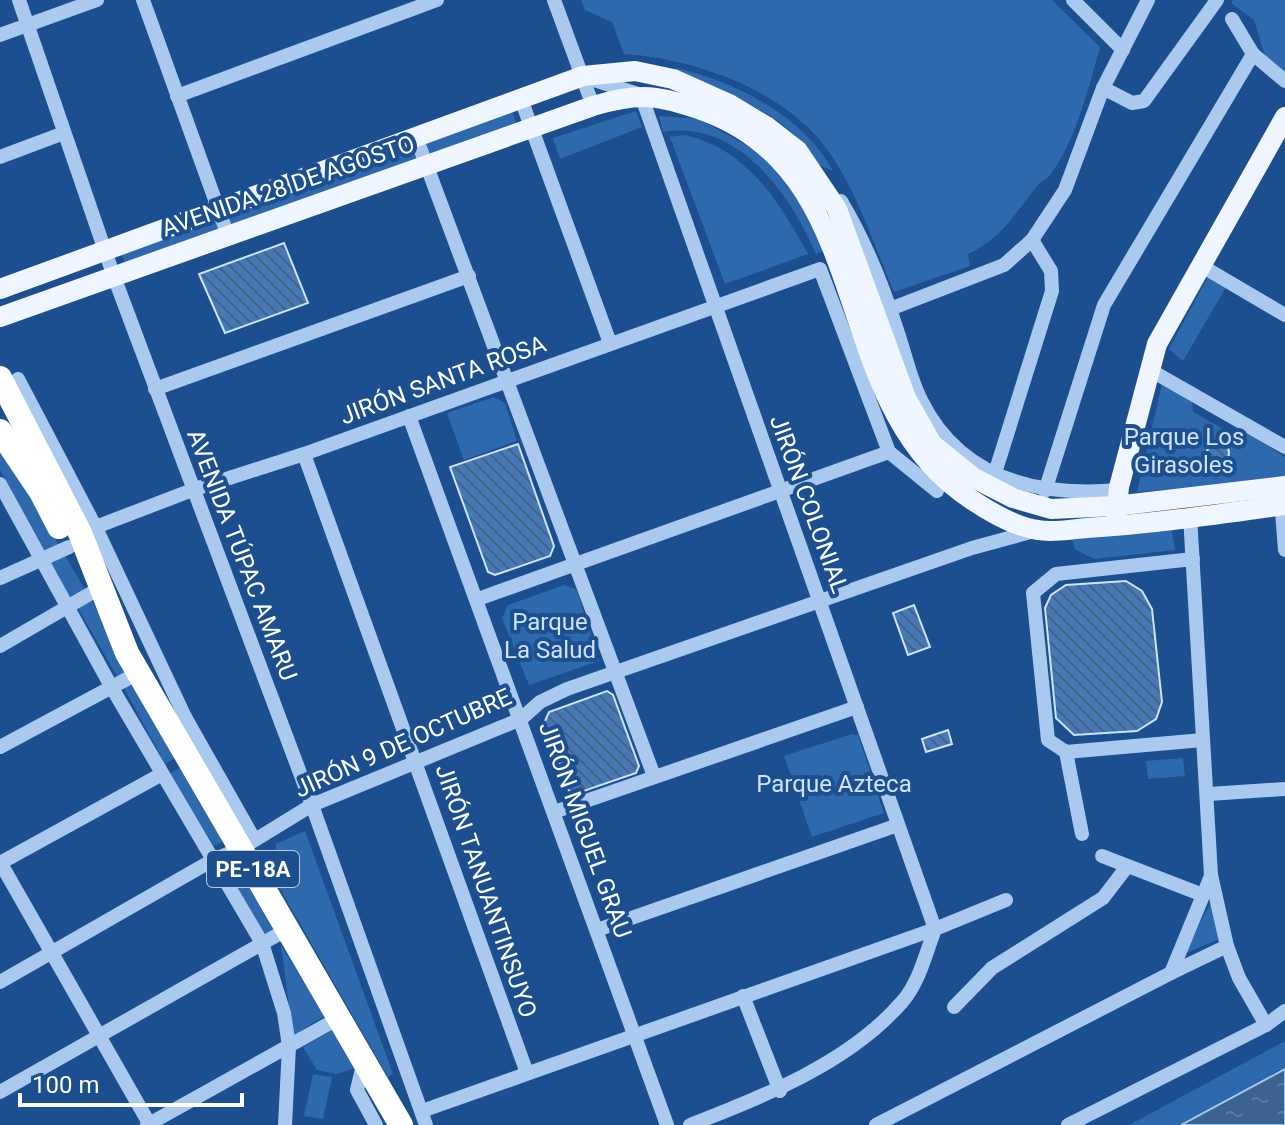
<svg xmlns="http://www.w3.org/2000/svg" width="1285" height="1125" viewBox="0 0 1285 1125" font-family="Roboto,sans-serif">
<defs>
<pattern id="water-ripples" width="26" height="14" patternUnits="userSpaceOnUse" patternTransform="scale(2)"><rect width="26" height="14" fill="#3c6290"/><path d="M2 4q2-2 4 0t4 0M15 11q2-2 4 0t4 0" fill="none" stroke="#597aa1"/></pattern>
<pattern id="building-back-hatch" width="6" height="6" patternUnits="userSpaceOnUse" patternTransform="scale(2)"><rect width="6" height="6" fill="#4478b7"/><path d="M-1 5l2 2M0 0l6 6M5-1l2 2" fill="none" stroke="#486282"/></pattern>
</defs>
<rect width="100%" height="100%" fill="#1b4f8f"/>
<!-- green -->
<g fill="#2e69ad">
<path d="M581 0H1052L1100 47C1088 90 1077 137 1051 174 1048 179 1041 181 1037 186 1015 213 1002 239 968 254L970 266 894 292C872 241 854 180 818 138 773 86 689 58 624 54L612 22 585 10Z"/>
<path d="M1233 0H1285V75L1265 56 1254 20 1231 3Z"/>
<path d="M676 68C734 81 804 116 833 171L815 163C789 112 726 95 677 72Z"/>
<path d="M512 111 517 125 430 156 425 142Z"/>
<path d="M636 111 642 127 560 159 553 138Z"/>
<path d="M659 116 699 119 755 150 791 185 826 250 816 254C790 194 738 119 663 132Z"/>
<path d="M684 135C747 148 779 202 808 254L725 284 670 137Z"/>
<path d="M413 147 418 160 229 226 224 212Z"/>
<path d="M215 216 219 229 125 263 120 251Z"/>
<path d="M1209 275 1226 287 1183 361 1169 349Z"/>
<path d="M1162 384 1192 400 1193 412 1234 435 1239 428 1285 457V479L1137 492Z"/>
<path d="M494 397 505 403 517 441 464 460 447 413Z"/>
<path d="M0 444 59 545 46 552 0 470Z"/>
<path d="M1172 529 1175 550 1094 559 1075 549 1072 539Z"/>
<path d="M64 554 86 591 71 599 50 560Z"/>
<path d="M564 585 577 590 599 661 529 685 502 618 508 605Z"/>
<path d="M91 599 132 673 119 680 78 608Z"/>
<path d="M136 681 177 757 165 764 124 688Z"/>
<path d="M852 734 858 735 884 813 812 837 784 756Z"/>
<path d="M1183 758 1185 776 1148 779 1146 761Z"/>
<path d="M187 764 227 839 214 846 169 774Z"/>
<path d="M305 831 393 1074 388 1077 272 875 276 844Z"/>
<path d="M236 857 273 929 264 934 223 862Z"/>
<path d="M1212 900 1219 939 1184 954Z"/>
<path d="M281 945 324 1016 293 1036Z"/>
<path d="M332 1030 356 1068 337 1074 317 1070 303 1047Z"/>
<path d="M1285 1041V1067L1178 1125H1129Z"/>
<path d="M313 1074 332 1077 323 1119 304 1116Z"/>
</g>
<!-- water -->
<path fill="url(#water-ripples)" stroke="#9cc4f0" stroke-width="2" d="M1285 1069V1125H1181Z"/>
<!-- building -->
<g fill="url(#building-back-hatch)" stroke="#cfe3fa" stroke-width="2">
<path d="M284 243 308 303 225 333 199 274Z"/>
<circle cx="1218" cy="453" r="11"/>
<path d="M518 444 554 546 550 556 495 575 488 572 450 467Z"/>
<path d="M1126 581 1142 591 1152 609 1162 702 1156 719 1137 731 1074 735 1056 718 1045 608 1051 595 1066 585Z"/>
<path d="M914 605 930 647 908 655 893 613Z"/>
<path d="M607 691 613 695 639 766 636 773 575 794 569 791 545 721 549 712Z"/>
<path d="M948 730 952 744 926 752 922 739Z"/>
</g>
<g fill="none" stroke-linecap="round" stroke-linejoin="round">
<!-- minor -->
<g stroke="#a9c9ee" stroke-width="14">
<path d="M19 0 113 274 312 805 426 1125"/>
<path d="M143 0 227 233"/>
<path d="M554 0 593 106"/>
<path d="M1073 0 1123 50"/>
<path d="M1232 19 1253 54 1285 81"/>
<path d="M0 35 97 0"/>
<path d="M588 78 641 95 935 929C926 953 919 983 902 1002 849 1063 763 1097 690 1125"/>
<path d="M1103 88 1132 103 1144 101 1217 0"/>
<path d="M177 96 437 0"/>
<path d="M521 99 610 343"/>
<path d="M416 137 654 776"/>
<path d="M0 157 64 133"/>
<path d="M841 201C865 241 883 286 897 330 905 353 910 379 921 400 960 479 1038 497 1118 490"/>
<path d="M1200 265 1285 315"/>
<path d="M890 309 1004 265 1032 240 1065 190 1103 88 1148 0"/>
<path d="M1150 370 1285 447"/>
<path d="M18 379 96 528 185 717 254 839"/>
<path d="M155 389 469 276"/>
<path d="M409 416 667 1125"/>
<path d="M304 454 527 1073"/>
<path d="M995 473 1052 291 1051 271 1032 240"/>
<path d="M0 484 112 688 262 943 284 1013 289 1046 285 1125"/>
<path d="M1045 491 1104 305 1253 54"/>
<path d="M1281 499 1285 550"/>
<path d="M1190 516 1211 875 1227 946 1239 978 1266 1025"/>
<path d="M80 533 195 489 304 454 820 269 889 452 937 491"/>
<path d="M1193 559 1056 574 1033 593 1048 740 1066 752 1203 740"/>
<path d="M0 578 69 547"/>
<path d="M478 599 889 452"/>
<path d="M0 646 93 592"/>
<path d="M0 747 138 673"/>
<path d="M1066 752 1082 834"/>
<path d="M1209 794 1285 789"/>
<path d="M554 812 857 707"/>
<path d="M1102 856 1203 895"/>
<path d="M0 862 150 1125"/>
<path d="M0 863 162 774"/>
<path d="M597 930 898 825"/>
<path d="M1171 973 1227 946"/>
<path d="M0 982 213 860 242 848 312 805 521 719 540 702 567 689 972 548 1034 531"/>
<path d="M743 996 780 1091"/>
<path d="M954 1007 992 968 1103 898 1126 868"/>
<path d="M364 1061 357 1090 376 1125"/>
<path d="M0 1092 286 930"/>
<path d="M422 1111 935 929 1006 900"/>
<path d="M147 1125 339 1018"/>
<path d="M876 1125 1171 973 1211 876"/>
<path d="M1068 1125 1266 1025 1285 1011"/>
</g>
<!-- major -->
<g stroke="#f0f6ff" stroke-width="20">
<path d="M0 289 583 76 635 71 673 79 731 105 766 126 798 151 837 209 906 398 932 444 974 478 1013 498 1051 509 1115 506 1285 486"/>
<path d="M0 317 593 106C640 92 659 95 704 111 882 176 823 404 972 500 990 512 1017 527 1038 530 1053 533 1072 529 1087 528 1152 524 1220 514 1285 505"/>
<path d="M1116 518 1119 487 1157 344 1285 117"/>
</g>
<!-- highway -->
<g stroke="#fff" stroke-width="24">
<path d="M0 378 80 533 127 653 401 1125"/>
<path d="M0 431 41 492 59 527"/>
</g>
</g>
<g text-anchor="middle" stroke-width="8" stroke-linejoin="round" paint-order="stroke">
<!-- shield labels -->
<rect fill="#1b4f8f" stroke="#bbcadd" stroke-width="2" x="207" y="851" width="92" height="36" rx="6"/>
<g font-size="22" font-weight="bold" fill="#fff">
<text x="253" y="877">PE-18A</text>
</g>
<!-- street labels -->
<g font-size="24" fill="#fff" stroke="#1b4f8f">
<text transform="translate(288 186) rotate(-19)" y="8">AVENIDA 28 DE AGOSTO</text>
<text transform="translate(443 380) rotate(-20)" y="8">JIRÓN SANTA ROSA</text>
<text transform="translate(809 504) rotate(70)" y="8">JIRÓN COLONIAL</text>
<text transform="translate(242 555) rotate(69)" y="8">AVENIDA TÚPAC AMARU</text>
<text transform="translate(403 743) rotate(-24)" y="8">JIRÓN 9 DE OCTUBRE</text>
<text transform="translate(585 830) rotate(70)" y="8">JIRÓN MIGUEL GRAU</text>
<text transform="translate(486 891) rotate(71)" y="8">JIRÓN TANUANTINSUYO</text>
</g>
<!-- park labels -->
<g font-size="24" fill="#cfe3fa" stroke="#1b4f8f">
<text x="1184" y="445">Parque Los<tspan x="1184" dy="28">Girasoles</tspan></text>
<text x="550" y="630">Parque<tspan x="550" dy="28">La Salud</tspan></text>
<text x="834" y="792">Parque Azteca</text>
</g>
</g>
<!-- scale -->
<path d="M20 1093v12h222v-12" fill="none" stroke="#ffffff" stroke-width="4"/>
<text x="32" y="1093" font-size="24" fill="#ffffff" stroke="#1b4f8f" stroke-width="6" paint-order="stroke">100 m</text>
</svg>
